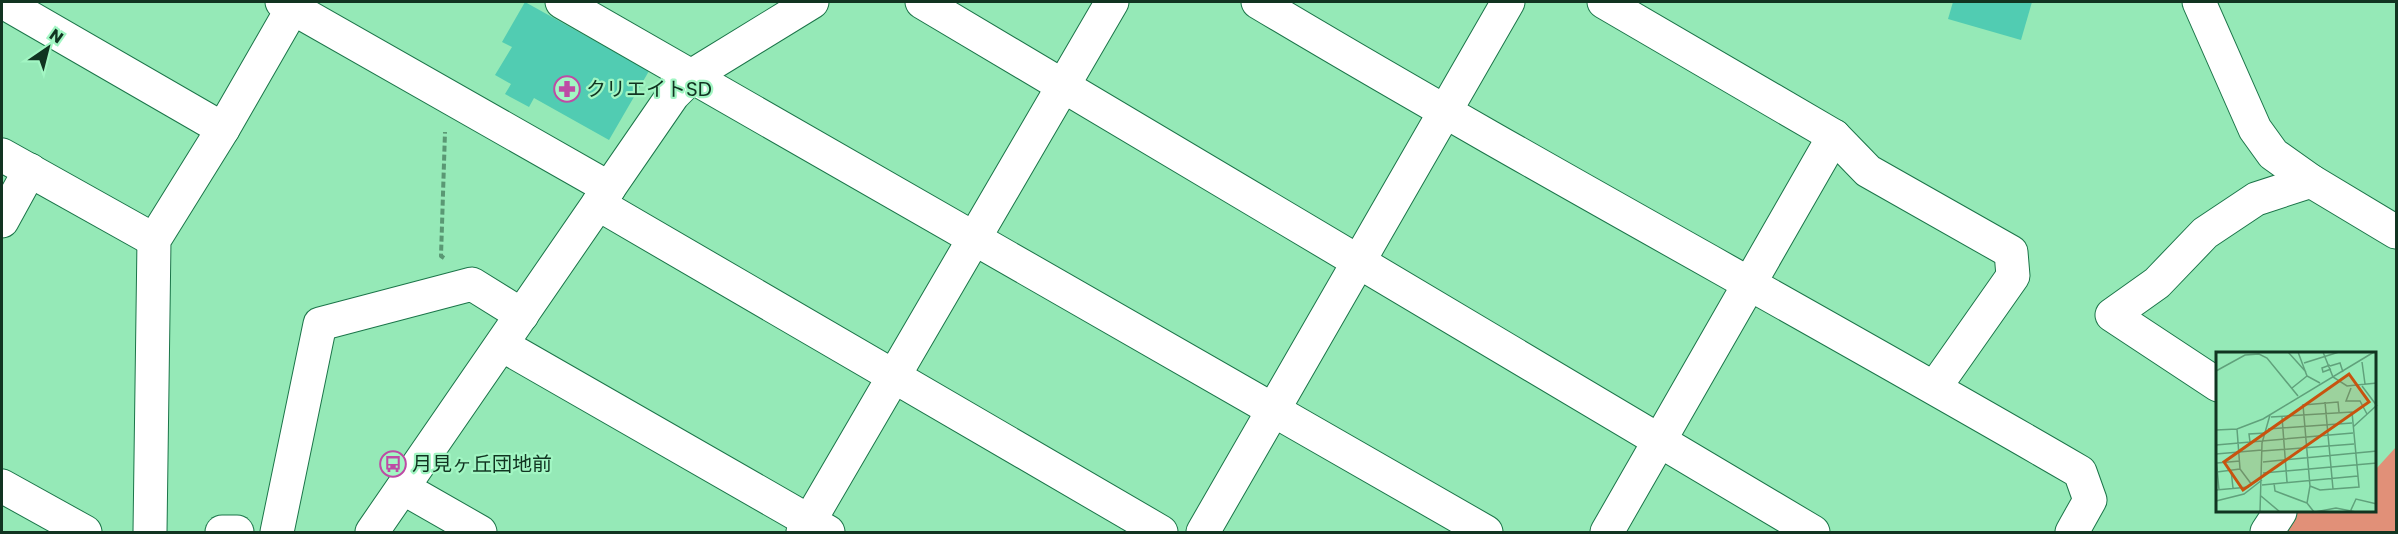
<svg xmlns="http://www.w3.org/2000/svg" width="2398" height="534" viewBox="0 0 2398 534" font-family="Poppins,'Noto Sans JP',sans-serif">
<rect width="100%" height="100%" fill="#95e9b7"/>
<!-- green -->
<path fill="#e19078" d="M2396 447V532H2284L2297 512H2376V469Z"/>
<!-- building -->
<g fill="#51ccb2">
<path d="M525 2 649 71 609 140 534 98 529 107 505 94 511 84 495 75 512 47 502 42Z"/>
<path d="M1953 2H2032L2021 40 1948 19Z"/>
</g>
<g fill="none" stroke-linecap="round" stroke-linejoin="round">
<!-- minor casing -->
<g stroke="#1b7549" stroke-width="35">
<g id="minor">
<path d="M3 2 223 129"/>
<path d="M282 2 609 188"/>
<path d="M562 2 1486 532"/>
<path d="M922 2 1813 532"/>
<path d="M1258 2C1529 164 1807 313 2080 472L2090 500 2072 532"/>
<path d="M1604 2 1834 136 1868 171 2011 252 2013 276 1935 387"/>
<path d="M2199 2 2255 129 2273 154 2311 181 2396 232"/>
<path d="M2 155 154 240"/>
<path d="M598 204 1161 532"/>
<path d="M2 221 30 170"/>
<path d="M502 345 828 532"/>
<path d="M2218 385 2112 315 2157 283 2205 233 2256 199 2311 181"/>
<path d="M2 486 85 532"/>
<path d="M403 488 480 532"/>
<path d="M150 532 154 240 223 129 296 2"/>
<path d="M222 532H237"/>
<path d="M277 532 320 324 472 284 522 315"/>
<path d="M372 532 673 95 693 75 812 2"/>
<path d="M803 532 1112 2"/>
<path d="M1203 532 1508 2"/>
<path d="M1607 532 1834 136"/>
<path d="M2267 532 2280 512"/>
</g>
</g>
<!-- path -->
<path stroke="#5a9874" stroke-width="4" stroke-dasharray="6 3" stroke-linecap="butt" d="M444 258 441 256 445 132"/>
<!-- minor -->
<use href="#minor" stroke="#fff" stroke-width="33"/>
</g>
<!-- icons -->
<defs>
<g id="pharmacy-ring" transform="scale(1.35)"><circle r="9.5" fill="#a2f6c3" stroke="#be4ba5" stroke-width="1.5"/><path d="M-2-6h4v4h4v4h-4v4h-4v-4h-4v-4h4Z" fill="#be4ba5"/></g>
<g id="bus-ring" transform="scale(1.35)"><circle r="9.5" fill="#a2f6c3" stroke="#be4ba5" stroke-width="1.5"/><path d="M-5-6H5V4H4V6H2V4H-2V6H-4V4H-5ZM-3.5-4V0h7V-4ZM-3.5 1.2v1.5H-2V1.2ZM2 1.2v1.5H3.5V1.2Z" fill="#be4ba5"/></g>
</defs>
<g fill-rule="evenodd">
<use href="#pharmacy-ring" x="567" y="89"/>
<use href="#bus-ring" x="393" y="464"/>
</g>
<g text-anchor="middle" stroke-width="4.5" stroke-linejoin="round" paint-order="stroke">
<!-- poi labels -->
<g font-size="20" fill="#113421" stroke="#a2f6c3" text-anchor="start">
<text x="586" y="96">クリエイトSD</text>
<text x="412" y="471">月見ヶ丘団地前</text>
</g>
</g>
<!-- overview -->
<g transform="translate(2216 352)">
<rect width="160" height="160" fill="#95e9b7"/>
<path fill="none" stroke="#60a17b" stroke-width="1.5" d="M72 0 90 20M82 0 91 24 104 31M107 0 117 25 131 34 161 31M146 10 149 32M88 11 123 0M114 13 106 16 107 20 115 17M114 14 124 11 127 20M0 19 29 3 43 2 51 6 82 44M146 34 161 54M76 36 91 24M135 36 130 49H144L151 62M109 50 117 137M55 65 136 60 143 135 104 138 94 134M66 65 71 130M137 75 160 54M21 77 24 117 36 133M52 77 136 71M0 78 21 77 47 67 158 0M34 90 33 82 50 81M0 93 137 81M46 99 138 92M0 102 46 98M0 106 3 138M47 110 161 99M1 111 24 109M15 118 17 136M1 120 24 117M47 121 161 111M58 131 59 139 91 151M46 133 142 124M0 138 33 135M45 144 64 160M0 149 28 142 46 128M44 160 46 91 54 63M98 160 91 151 94 134 87 53 122 50 123 60M99 160 120 156 140 160M134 160 140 147 161 152"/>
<path fill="#c8530f" fill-opacity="0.15" stroke="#c8530f" stroke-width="3" d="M133 22 153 50 27 138 8 110Z"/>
<rect width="160" height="160" fill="none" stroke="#113421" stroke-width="3"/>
</g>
<!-- border -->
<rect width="2398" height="534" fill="none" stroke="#113421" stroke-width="6"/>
<!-- north arrow -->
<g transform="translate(48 48) rotate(35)" stroke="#a2f6c3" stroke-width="4.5" paint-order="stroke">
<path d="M0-4.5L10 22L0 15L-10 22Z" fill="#113421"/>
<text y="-9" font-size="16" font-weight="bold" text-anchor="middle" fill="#113421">N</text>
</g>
</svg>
